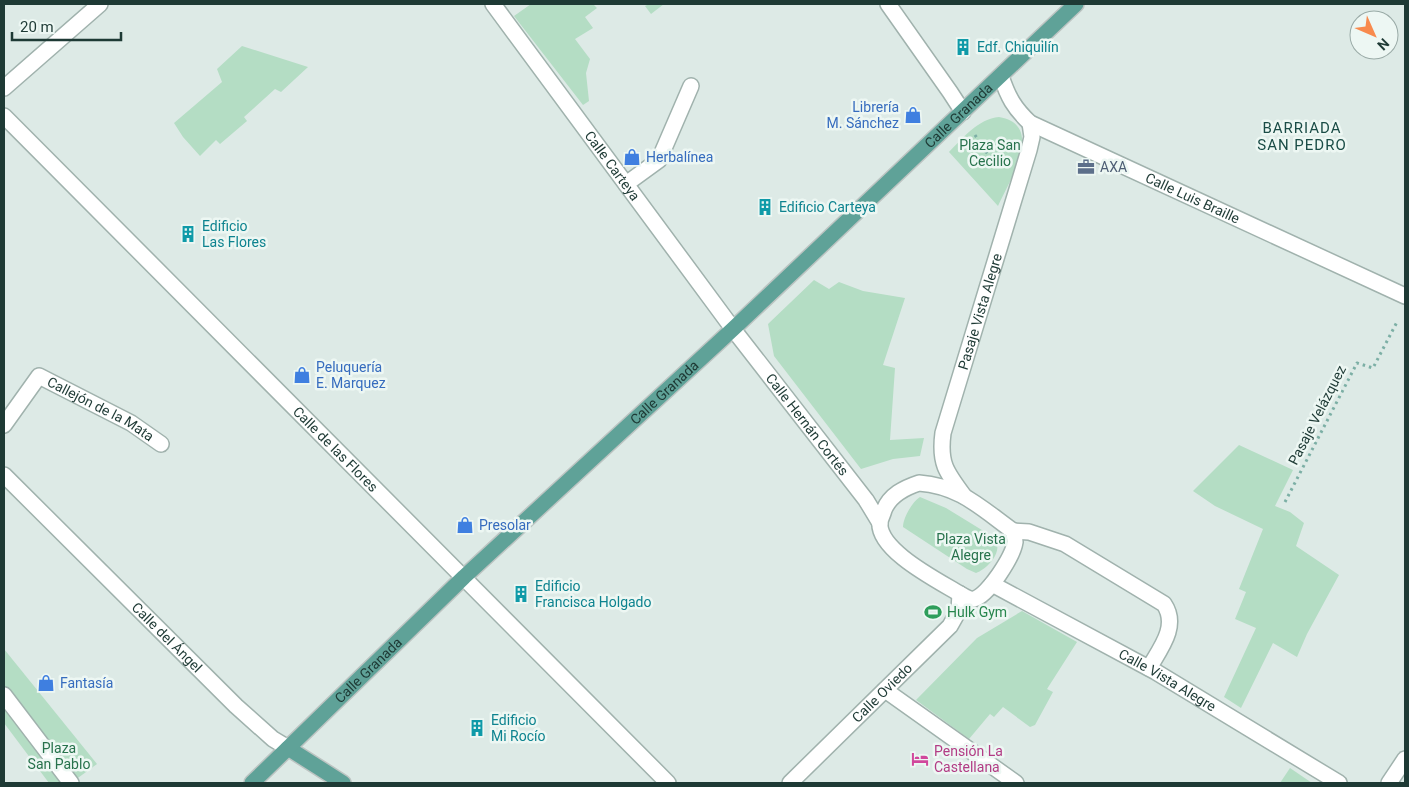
<svg xmlns="http://www.w3.org/2000/svg" width="1409" height="787" viewBox="0 0 1409 787" font-family="Roboto,sans-serif">
<rect width="100%" height="100%" fill="#ddeae6"/>
<!-- green -->
<g fill="#b4ddc4">
<path d="M531 4H595L594 5 597 8 585 17 593 28 575 39 590 59 586 73 589 101 583 105 514 16Z"/>
<path d="M649 4H664L651 14 645 6Z"/>
<path d="M242 46 308 67 281 92 275 89 244 117 247 121 220 144 216 140 200 156 183 137 174 123 222 82 217 69Z"/>
<path d="M999 117C1046 125 1009 181 998 206L949 152C963 138 978 119 999 117Z"/>
<path d="M814 280 829 289 839 282 863 291 905 298 883 365 895 368 890 440 924 438 920 456 893 459 861 469 774 356 768 324Z"/>
<path d="M1239 445 1293 470 1275 506 1290 512 1304 523 1296 546 1339 575 1307 634 1297 657 1273 643 1241 708 1224 697 1256 628 1235 619 1246 592 1239 589 1263 529 1215 506 1193 491Z"/>
<path d="M920 497 946 508 990 535C992 537 995 539 996 541 1002 553 987 569 976 573L967 569 903 527C903 518 912 502 920 497Z"/>
<path d="M1022 611 1077 642 1047 689 1053 692 1035 725 1030 727 1003 707 994 717 990 714 969 739 916 700 977 638Z"/>
<path d="M4 649 97 764 71 783H49L4 723Z"/>
<path d="M1290 768 1312 783H1280Z"/>
</g>
<g fill="none" stroke-linecap="round" stroke-linejoin="round">
<!-- minor casing -->
<g stroke="#a0b2ad" stroke-width="18">
<g id="minor">
<path id="s1" d="M493 4 733 329 866 500 880 523"/>
<path d="M888 4 950 92 963 112"/>
<path id="s2" d="M1001 76C1008 97 1014 108 1030 123L1405 296"/>
<path d="M4 88 100 4"/>
<path id="s3" d="M4 116 668 783"/>
<path d="M626 184 659 160 691 86"/>
<path id="s4" d="M4 425 39 376 131 423 161 444"/>
<path id="s5" d="M4 475 236 706 273 739 288 748"/>
<path d="M919 483C960 486 981 508 1013 531 1014 535 1015 538 1015 542 1013 556 988 596 974 599 969 600 964 596 960 594 939 581 876 550 880 521 881 518 883 514 884 510 890 495 904 488 919 483Z"/>
<path id="s6" d="M964 496C946 472 939 463 943 433L1029 150 1032 137 1030 123"/>
<path d="M1013 531 1029 532 1065 544 1164 604C1179 626 1160 649 1149 668"/>
<path id="s7" d="M992 584 1156 672 1339 783"/>
<path d="M885 690 1016 783"/>
<path d="M4 695 71 783"/>
<path id="s8" d="M790 783 950 626 959 610 960 594"/>
<path d="M1389 783 1405 759"/>
</g>
</g>
<!-- major casing -->
<g stroke="#bcc4c2" stroke-width="18">
<g id="major">
<path d="M288 748 343 783"/>
<path id="s9" d="M252 783 464 577 733 329 1076 4"/>
</g>
</g>
<!-- path -->
<g stroke="#7cafa5" stroke-width="3" stroke-dasharray="2.5 4" stroke-linecap="butt">
<path d="M975 135 986 152 997 163"/>
<path d="M1285 502 1357 363 1373 368 1398 320"/>
</g>
<!-- minor -->
<use href="#minor" stroke="#fff" stroke-width="15"/>
<!-- major -->
<use href="#major" stroke="#5fa298" stroke-width="15"/>
</g>
<!-- icons -->
<defs>
<g id="building-bare" transform="scale(1.35)"><path d="M-4-6H4V6H1V3H-1V6H-4ZM-2.5-4.3h1.7v1.8h-1.7ZM.8-4.3h1.7v1.8H.8ZM-2.5-1h1.7V.8h-1.7ZM.8-1h1.7V.8H.8Z" fill="#0f9aa8" stroke="#edf7f3" stroke-width="2.5" paint-order="stroke"/></g>
<g id="shop-bare" transform="scale(1.35)"><path d="M-5-2.5h2.3a2.7 3.5 0 0 1 5.4 0H5L5.5 6h-11ZM-1.5-2.5h3a1.5 2.3 0 0 0-3 0Z" fill="#3f7fe0" stroke="#edf7f3" stroke-width="2.5" paint-order="stroke"/></g>
<g id="office-bare" transform="scale(1.35)"><path d="M-6-3h4V-5.5h4V-3h4V5H-6ZM-1-4.5V-3h2v-1.5ZM-6 0V1H6V0Z" fill="#5c6f8a" stroke="#edf7f3" stroke-width="2.5" paint-order="stroke"/></g>
<g id="stadium-bare" transform="scale(1.35)"><path d="M0-5a6.5 5 0 1 0 0 10a6.5 5 0 1 0 0-10ZM-3.5-1.8h7v3.6h-7Z" fill="#2e9e5b" stroke="#edf7f3" stroke-width="2.5" paint-order="stroke"/></g>
<g id="hotel-bare" transform="scale(1.35)"><path d="M-6-4.5h1.5V1H6V5H4.5V3h-9V5H-6ZM-4 0a1.8 1.8 0 1 1 3.6 0ZM.5 0V-2.5h3Q6-2.5 6 0Z" fill="#d1479c" stroke="#edf7f3" stroke-width="2.5" paint-order="stroke"/></g>
</defs>
<g fill-rule="evenodd">
<use href="#building-bare" x="963" y="47"/>
<use href="#shop-bare" x="913" y="115"/>
<use href="#shop-bare" x="632" y="157"/>
<use href="#office-bare" x="1086" y="167"/>
<use href="#building-bare" x="765" y="207"/>
<use href="#building-bare" x="188" y="234"/>
<use href="#shop-bare" x="302" y="375"/>
<use href="#shop-bare" x="465" y="525"/>
<use href="#building-bare" x="521" y="594"/>
<use href="#stadium-bare" x="933" y="612"/>
<use href="#shop-bare" x="46" y="683"/>
<use href="#building-bare" x="477" y="728"/>
<use href="#hotel-bare" x="920" y="759"/>
</g>
<g text-anchor="middle" stroke-width="5" stroke-linejoin="round" paint-order="stroke">
<!-- culture labels -->
<g font-size="14" fill="#0d838f" stroke="#edf7f3" text-anchor="start">
<text x="977" y="52">Edf. Chiquilín</text>
<text x="779" y="212">Edificio Carteya</text>
<text x="202" y="231">Edificio<tspan x="202" dy="16">Las Flores</tspan></text>
<text x="535" y="591">Edificio<tspan x="535" dy="16">Francisca Holgado</tspan></text>
<text x="491" y="725">Edificio<tspan x="491" dy="16">Mi Rocío</tspan></text>
</g>
<!-- shop labels -->
<g font-size="14" fill="#366cbe" stroke="#edf7f3" text-anchor="start">
<text x="899" y="112" text-anchor="end">Librería<tspan x="899" dy="16">M. Sánchez</tspan></text>
<text x="646" y="162">Herbalínea</text>
<text x="316" y="372">Peluquería<tspan x="316" dy="16">E. Marquez</tspan></text>
<text x="479" y="530">Presolar</text>
<text x="60" y="688">Fantasía</text>
</g>
<!-- street labels -->
<g font-size="14" fill="#1e3a35" stroke="#edf7f3">
<text dy="5" stroke="none"><textPath href="#s9" startOffset="972">Calle Granada</textPath></text>
<text dy="5" stroke="none"><textPath href="#s1" startOffset="201">Calle Carteya</textPath></text>
<text dy="5" stroke="none"><textPath href="#s2" startOffset="235">Calle Luis Braille</textPath></text>
<text dy="5" stroke="none"><textPath href="#s6" startOffset="196">Pasaje Vista Alegre</textPath></text>
<text dy="5" stroke="none"><textPath href="#s9" startOffset="568">Calle Granada</textPath></text>
<text dy="5" stroke="none"><textPath href="#s4" startOffset="130">Callejón de la Mata</textPath></text>
<text transform="translate(1317 415) rotate(-63)" y="5">Pasaje Velázquez</text>
<text dy="5" stroke="none"><textPath href="#s1" startOffset="525">Calle Hernán Cortés</textPath></text>
<text dy="5" stroke="none"><textPath href="#s3" startOffset="470">Calle de las Flores</textPath></text>
<text dy="5" stroke="none"><textPath href="#s5" startOffset="230">Calle del Ángel</textPath></text>
<text dy="5" stroke="none"><textPath href="#s9" startOffset="162">Calle Granada</textPath></text>
<text dy="5" stroke="none"><textPath href="#s7" startOffset="200">Calle Vista Alegre</textPath></text>
<text dy="5" stroke="none"><textPath href="#s8" startOffset="129">Calle Oviedo</textPath></text>
</g>
<!-- park labels -->
<g font-size="14" fill="#27724c" stroke="#edf7f3">
<text x="990" y="150">Plaza San<tspan x="990" dy="16">Cecilio</tspan></text>
<text x="971" y="544">Plaza Vista<tspan x="971" dy="16">Alegre</tspan></text>
<text x="59" y="753">Plaza<tspan x="59" dy="16">San Pablo</tspan></text>
</g>
<!-- service labels -->
<g font-size="14" fill="#4e5e75" stroke="#edf7f3" text-anchor="start">
<text x="1100" y="172">AXA</text>
</g>
<!-- leisure labels -->
<g font-size="14" fill="#27864d" stroke="#edf7f3" text-anchor="start">
<text x="947" y="617">Hulk Gym</text>
</g>
<!-- hotel labels -->
<g font-size="14" fill="#b23c85" stroke="#edf7f3" text-anchor="start">
<text x="934" y="756">Pensión La<tspan x="934" dy="16">Castellana</tspan></text>
</g>
<!-- neighbourhood labels -->
<g font-size="15" letter-spacing="1" fill="#1a4c46" stroke="#edf7f3">
<text x="1302" y="133">BARRIADA<tspan x="1302" dy="17">SAN PEDRO</tspan></text>
</g>
</g>
<!-- border -->
<rect width="1409" height="787" fill="none" stroke="#1e3a35" stroke-width="10"/>
<!-- north arrow -->
<g transform="translate(1374 35) rotate(135)"><circle r="24" fill="#edf7f3" stroke="#9aaba7"/>
<path d="M0-4L9 19L0 12L-9 19Z" fill="#f88a4d"/>
<text y="-8" font-size="14" font-weight="bold" text-anchor="middle" fill="#1e3a35">N</text>
</g>
<!-- scale -->
<path d="M12 32v8h109v-8" fill="none" stroke="#1e3a35" stroke-width="2.5"/>
<text x="20" y="32" font-size="15" fill="#1e3a35" stroke="#edf7f3" stroke-width="4" paint-order="stroke">20 m</text>
</svg>
